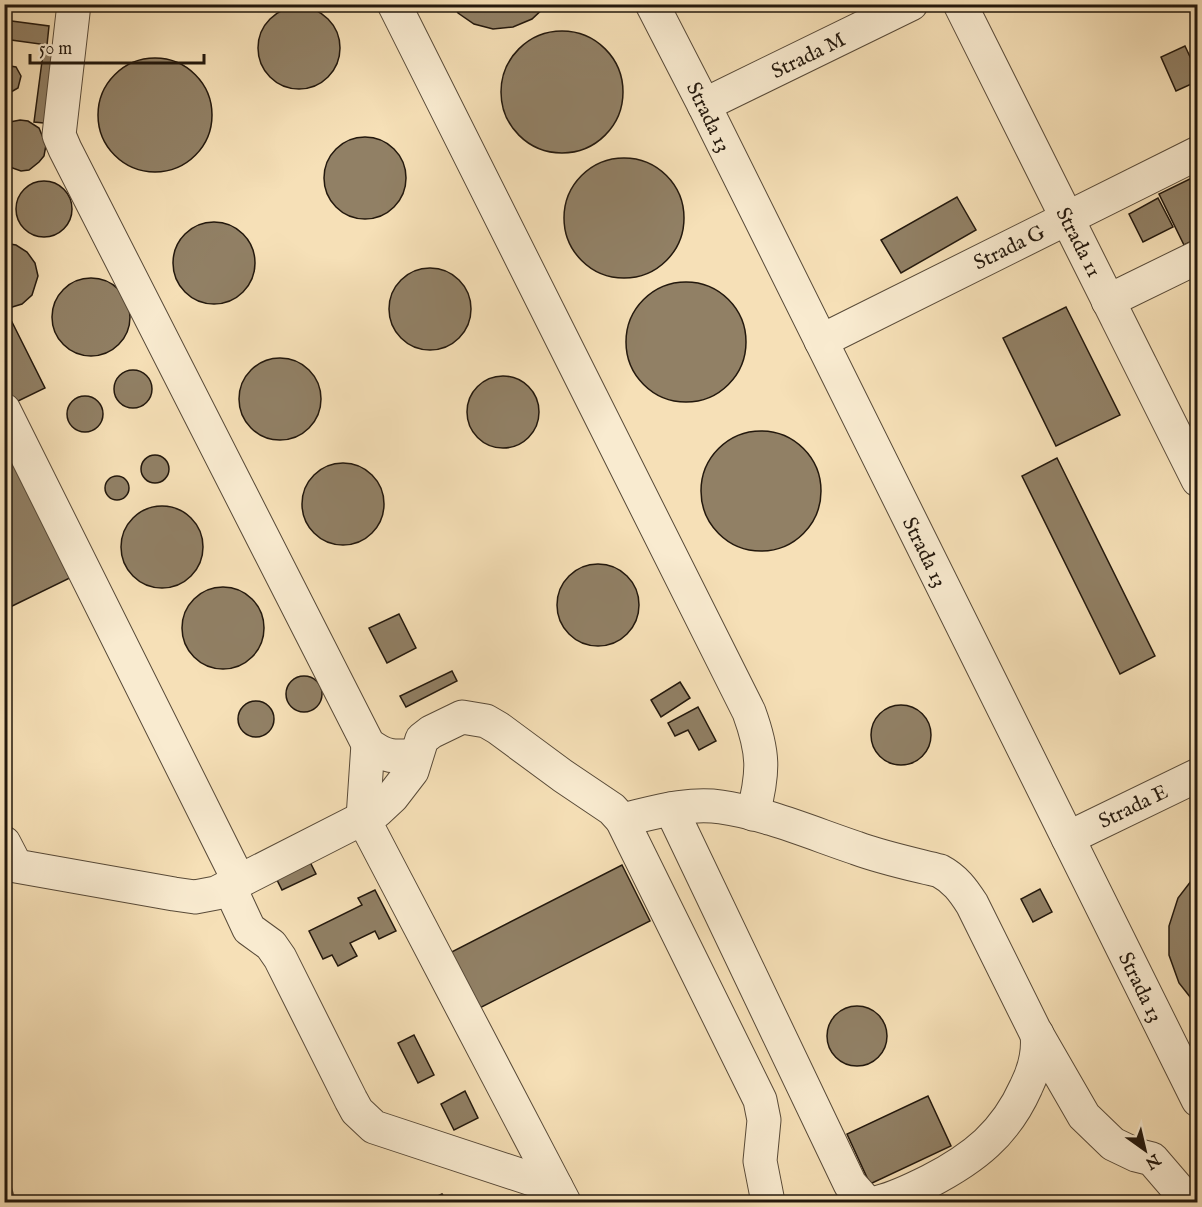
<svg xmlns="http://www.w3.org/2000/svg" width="1202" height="1207" viewBox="0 0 1202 1207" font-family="'IM FELL English',serif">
<rect width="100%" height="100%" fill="#f6e0b7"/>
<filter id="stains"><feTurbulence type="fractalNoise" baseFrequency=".00333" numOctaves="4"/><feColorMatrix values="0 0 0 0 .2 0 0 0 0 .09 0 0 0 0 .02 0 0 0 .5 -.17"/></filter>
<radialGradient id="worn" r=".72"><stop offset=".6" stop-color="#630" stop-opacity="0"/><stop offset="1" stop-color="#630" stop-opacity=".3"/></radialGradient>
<!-- green -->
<path fill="#d2be9a" stroke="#7a6b54" stroke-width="1.5" d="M5 1169 16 1202H5Z"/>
<!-- building -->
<g fill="#918065" stroke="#23180d" stroke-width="1.5">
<path d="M452 4H548L532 19 513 27 493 29 474 24 458 13Z"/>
<circle cx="299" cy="48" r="41"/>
<path d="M4 20 49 26 47 45 4 39Z"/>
<circle cx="562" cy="92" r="61"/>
<path d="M44 46 63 49 54 124 34 122Z"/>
<path d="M1185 46 1198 74V81L1176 91 1161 57Z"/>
<circle cx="155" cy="115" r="57"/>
<path d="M4 65 16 67 21 76 18 88 11 92 4 93Z"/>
<path d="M20 120 28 121 39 128 46 145 44 156 39 162 29 170 21 171 4 165V126L10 122Z"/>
<circle cx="365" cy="178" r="41"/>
<circle cx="624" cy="218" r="60"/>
<path d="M1198 175V238L1184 245 1159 194Z"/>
<circle cx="44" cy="209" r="28"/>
<path d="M957 197 976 230 901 273 881 240Z"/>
<path d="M1158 198 1173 227 1143 242 1129 214Z"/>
<circle cx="214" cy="263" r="41"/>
<path d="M4 243 16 245 27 252 35 263 38 276 32 295 22 304 9 308H4Z"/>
<circle cx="430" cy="309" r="41"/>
<circle cx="91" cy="317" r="39"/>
<circle cx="686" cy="342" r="60"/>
<path d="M1066 307 1120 415 1056 446 1003 338Z"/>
<path d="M12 322 45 388 14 403 4 384V326Z"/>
<path d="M1198 357V372L1192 360Z"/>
<circle cx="280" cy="399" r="41"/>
<circle cx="133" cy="389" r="19"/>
<circle cx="503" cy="412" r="36"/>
<circle cx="85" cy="414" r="18"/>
<path d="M4 429 76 575 4 610Z"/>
<circle cx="761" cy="491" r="60"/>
<circle cx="155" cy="469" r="14"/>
<path d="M1057 458 1155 656 1120 674 1022 476Z"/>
<circle cx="343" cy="504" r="41"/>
<circle cx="117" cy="488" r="12"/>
<circle cx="162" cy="547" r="41"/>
<circle cx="598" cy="605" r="41"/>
<circle cx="223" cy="628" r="41"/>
<path d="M399 614 416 648 387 663 369 628Z"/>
<path d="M452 671 457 681 406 707 400 696Z"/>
<circle cx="304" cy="694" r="18"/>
<path d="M680 682 690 698 661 717 651 700Z"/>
<circle cx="256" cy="719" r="18"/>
<circle cx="901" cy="735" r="30"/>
<path d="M698 707 716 741 699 750 688 730 675 736 668 723Z"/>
<path d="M309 860 316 874 282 890 275 876Z"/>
<path d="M622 865 650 921 462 1017 434 961Z"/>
<path d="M1198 872V1007L1179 983 1169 955V926L1178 898Z"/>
<path d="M1040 889 1052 912 1033 922 1021 899Z"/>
<path d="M375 890 396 931 379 939 375 931 350 943 357 956 338 966 332 955 323 959 309 931 362 905 358 898Z"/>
<circle cx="857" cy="1036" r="30"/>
<path d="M414 1035 434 1075 418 1083 398 1043Z"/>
<path d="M465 1091 478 1118 454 1130 441 1104Z"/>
<path d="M928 1096 951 1146 870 1184 847 1134Z"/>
<path d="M442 1194 447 1202H425Z"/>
</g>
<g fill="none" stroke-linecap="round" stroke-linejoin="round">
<!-- minor casing -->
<g stroke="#584a38" stroke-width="35">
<g id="minor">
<path d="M74 4 59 135 65 149 368 744C386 758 395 757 416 755"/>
<path d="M394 4 749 712C764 753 764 772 753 814"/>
<path d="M652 4 704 105 1198 1100"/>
<path d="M960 4 1198 480"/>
<path d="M704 105 911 4"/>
<path d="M1108 301 1198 257"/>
<path d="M821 341 1198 153"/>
<path d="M4 410 239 881"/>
<path d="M368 744 363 818 564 1202"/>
<path d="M671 809 850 1184 866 1202"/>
<path d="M622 820C653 813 688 802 721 807 765 813 814 834 856 848 883 858 912 864 940 871 955 879 963 890 972 904L1035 1031 1084 1116 1113 1144 1136 1155 1152 1159 1189 1202"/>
<path d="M1068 838 1198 775"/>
<path d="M4 843 16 866 174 894 195 897 216 893 377 811 392 797 412 771 422 739 431 732 462 717 486 721 498 728 563 776 612 809 622 820 760 1100 764 1120 760 1161 768 1202"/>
<path d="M229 886 249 929 271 945 280 958 351 1100 357 1111 374 1127 556 1187"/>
<path d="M879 1202C896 1198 914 1189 930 1181 974 1158 1005 1134 1026 1087 1034 1071 1039 1052 1037 1034"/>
</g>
</g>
<!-- minor -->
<use href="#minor" stroke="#f9ebd0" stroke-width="33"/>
</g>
<g text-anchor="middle" stroke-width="4.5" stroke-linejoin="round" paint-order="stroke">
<!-- street labels -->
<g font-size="21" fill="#23180d" stroke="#f9ebd0">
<text transform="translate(808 55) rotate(-26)" y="7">Strada M</text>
<text transform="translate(709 117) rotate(64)" y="7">Strada 13</text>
<text transform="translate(1079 242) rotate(63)" y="7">Strada 11</text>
<text transform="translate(1009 247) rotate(-26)" y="7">Strada G</text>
<text transform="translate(925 552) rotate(64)" y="7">Strada 13</text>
<text transform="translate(1133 806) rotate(-26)" y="7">Strada E</text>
<text transform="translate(1141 987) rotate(64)" y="7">Strada 13</text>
</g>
</g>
<!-- margin -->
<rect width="1202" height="1207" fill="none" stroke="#f6e0b7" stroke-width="24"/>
<rect x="6" y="6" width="1190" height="1195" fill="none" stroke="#23180d" stroke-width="3"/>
<rect x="12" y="12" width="1178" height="1183" fill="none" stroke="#23180d" stroke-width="1.5"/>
<!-- north arrow -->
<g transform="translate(1145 1150) rotate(146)" stroke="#f9ebd0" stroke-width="4.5" paint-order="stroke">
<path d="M0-4.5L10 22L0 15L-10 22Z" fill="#23180d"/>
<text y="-9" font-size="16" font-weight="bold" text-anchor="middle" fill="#23180d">N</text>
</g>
<!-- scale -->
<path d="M30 54v9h174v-9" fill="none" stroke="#23180d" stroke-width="3"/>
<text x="39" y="54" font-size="18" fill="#23180d" stroke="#f9ebd0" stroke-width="4.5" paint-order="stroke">50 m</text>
<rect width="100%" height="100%" filter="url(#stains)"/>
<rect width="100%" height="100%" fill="url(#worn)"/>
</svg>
